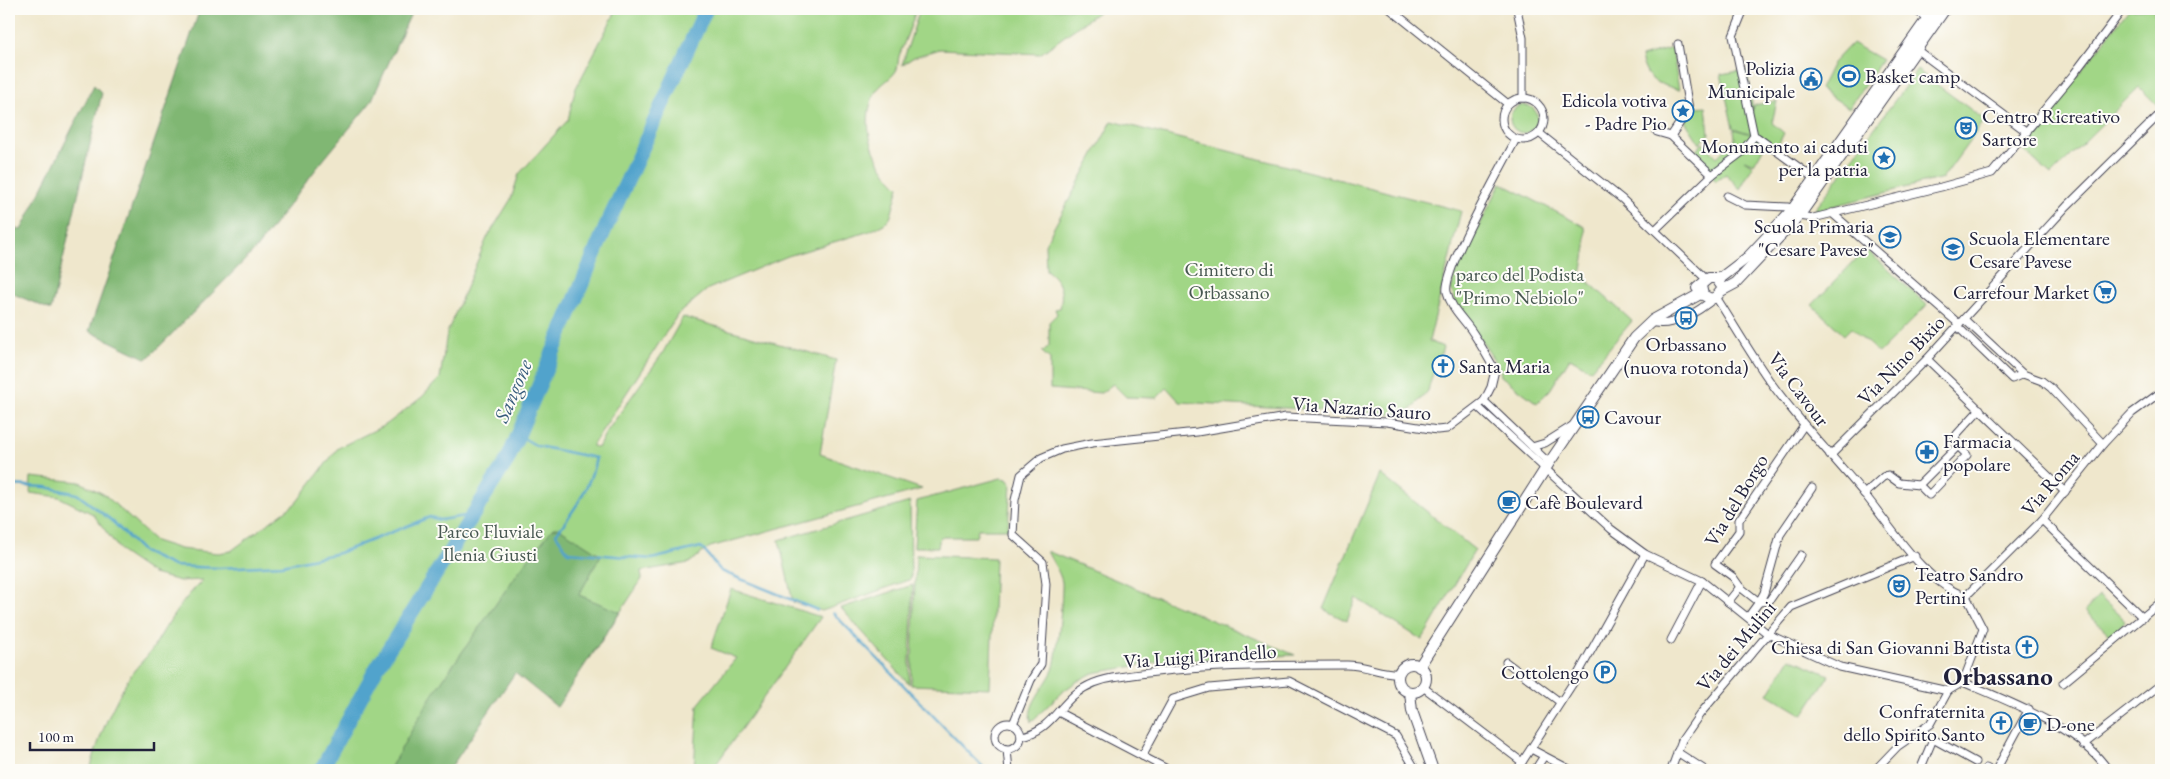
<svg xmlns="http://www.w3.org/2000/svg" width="2170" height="779" viewBox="0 0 2170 779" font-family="'EB Garamond',serif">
<rect width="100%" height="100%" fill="#fdfcf7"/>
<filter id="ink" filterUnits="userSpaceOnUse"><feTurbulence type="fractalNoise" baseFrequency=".02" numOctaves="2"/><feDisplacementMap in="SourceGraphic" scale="10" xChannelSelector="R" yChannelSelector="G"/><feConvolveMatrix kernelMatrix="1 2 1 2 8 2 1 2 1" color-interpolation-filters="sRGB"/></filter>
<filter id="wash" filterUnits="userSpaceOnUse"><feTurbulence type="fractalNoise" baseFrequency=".0096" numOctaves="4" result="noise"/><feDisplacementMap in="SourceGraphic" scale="20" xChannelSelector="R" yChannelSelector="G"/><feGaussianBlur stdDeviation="1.12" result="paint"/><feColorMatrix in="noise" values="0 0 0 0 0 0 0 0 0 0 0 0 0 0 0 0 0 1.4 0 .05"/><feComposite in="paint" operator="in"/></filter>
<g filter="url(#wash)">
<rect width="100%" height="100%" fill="#efe7cc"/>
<!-- green -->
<g fill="#a1d686" stroke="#627c60">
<path d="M617 9H916C912 25 905 40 899 56 898 61 898 68 896 71 890 80 880 84 875 93 858 124 875 166 899 187L891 216 884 224 870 231 788 256 708 289 678 314 592 446 598 448 605 434 662 354 683 317 836 360 820 454 922 489 710 547 689 563 641 571 642 579 589 660 529 650 449 770H90C99 736 112 705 131 675 138 664 149 656 155 645 169 621 183 599 203 580L180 581 153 574 122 553 93 514 59 497 30 493 31 477 80 482 105 495 155 541 180 549 218 553 231 551 296 503 338 448 387 424 422 397 440 378 447 333 487 238 511 199 519 174 568 120 575 90Z"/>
<path d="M920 9H1102L1040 54 940 49 914 57 902 65Z"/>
<path d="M2129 9H2154L2161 102 2158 106 2139 87 2051 175 2021 148Z"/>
<path d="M1852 43 1882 60 1849 108 1820 89 1833 63Z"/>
<path d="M1672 48 1679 90C1656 82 1647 83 1641 57Z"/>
<path d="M1747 70 1753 110 1754 105 1777 101 1772 123 1784 133 1777 147 1761 137 1765 145 1754 164 1744 160 1753 166 1740 189 1726 174 1716 181 1692 155 1703 143 1717 157 1735 139 1734 129 1758 136 1733 128 1721 74Z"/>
<path d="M1917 70 1985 120 1943 178 1814 211Z"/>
<circle cx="1524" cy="119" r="14"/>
<path d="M1706 106 1709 134 1700 144 1685 121 1695 107Z"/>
<path d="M1112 121 1461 211 1429 341 1443 347 1441 354 1433 364 1438 368 1433 373 1428 391 1406 415 1180 402 1167 388 1157 398 1126 397 1113 384 1101 393 1050 389V359L1042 352 1049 346V322L1057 314 1055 309 1060 308C1064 291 1060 280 1046 270L1045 244Z"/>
<path d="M1501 183 1585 227 1586 247 1581 275 1632 321 1591 370 1570 358 1550 390 1537 403 1501 376 1500 369 1457 304 1451 290 1455 274Z"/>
<path d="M1866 249 1927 305 1879 353 1851 328 1844 335 1812 305Z"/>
<path d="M1380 474 1475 550 1422 640 1356 598 1347 621 1323 609Z"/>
<path d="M1001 478 1007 479 1011 484 1008 529H978L976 537H940L938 547H914L917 501Z"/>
<path d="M910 502 911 579 822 611 793 602 779 540Z"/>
<path d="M1047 551 1295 655 1165 661 1093 673 1076 682 1061 693 1031 722C1026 705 1046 686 1053 670 1057 663 1063 591 1062 582 1060 572 1051 560 1047 551Z"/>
<path d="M916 555 995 558 990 688 911 685Z"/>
<path d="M913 585V586L909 684 841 608Z"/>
<path d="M731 589 821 617 712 770H694L698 705 736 658 711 648Z"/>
<path d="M2099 596 2125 621 2111 636 2085 611Z"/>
<path d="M1790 658 1829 675 1803 715 1768 694Z"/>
</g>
<!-- forest -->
<g fill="#80b773" stroke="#516c57">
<path d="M200 9H413L371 102 316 169 255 250 147 359 89 331Z"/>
<path d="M94 85 102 93 51 310 9 292V226L21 230Z"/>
<path d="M553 528H559L601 555 579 595 620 612 557 707 515 673 449 770H389L432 695 519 571Z"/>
</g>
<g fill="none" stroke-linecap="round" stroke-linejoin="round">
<!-- stream -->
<g stroke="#51a3cc" stroke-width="2.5">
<path d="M518 435 537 446 596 458C590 488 574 511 556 534L568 552 652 559 701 547 721 571 817 610"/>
<path d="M9 485 46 487 77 494 111 520 143 552 173 566 219 568 282 565 339 553 430 517 440 520 471 515"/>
<path d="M833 613 986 770"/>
</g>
<!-- river -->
<path stroke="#51a3cc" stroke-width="15" d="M321 770 376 669 508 459 605 229 706 9"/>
</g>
</g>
<g filter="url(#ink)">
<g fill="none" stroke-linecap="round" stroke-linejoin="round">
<!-- street casing -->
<g stroke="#414051" stroke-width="9">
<g id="street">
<path d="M1390 9 1508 104"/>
<path d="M1517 9 1523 38V98"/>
<path d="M1914 9 1930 20"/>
<path d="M1913 47 2027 132"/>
<circle cx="1523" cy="119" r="21"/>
<path d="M1657 132 1671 136 1712 175"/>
<path d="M1539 133 1622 199 1706 279"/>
<path d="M1671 136 1689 109 1678 44"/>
<path d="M1757 137 1815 179"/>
<path d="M1727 196 1745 205 1788 207 1799 216 1813 218 1941 187 1992 173 2073 75 2123 9"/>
<path d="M1832 213 1959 324"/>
<path d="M1655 230 1712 175 1741 153 1754 136 1733 36 1744 9"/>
<path d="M1964 319 2023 374 2042 381 2051 388 2103 444"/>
<path d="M1650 322C1672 329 1699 311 1716 297 1734 325 1750 353 1769 380 1799 422 1834 457 1866 496 1892 528 1926 585 1966 596"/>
<path d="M1957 326 2012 379 2023 374"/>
<path d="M1927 359 2065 492"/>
<path d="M1484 401 1549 463"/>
<path d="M1478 407 1611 529 1645 554 1702 581 1768 634 1840 667 1948 691"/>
<path d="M1532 447 1545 443 1572 426"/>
<path d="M1830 456 1927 359 2067 206 2161 113"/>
<path d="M1919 485 1929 495 1967 455 1958 446 1955 440 1957 434 1980 409"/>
<path d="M1919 485 1958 446"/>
<path d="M1864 494 1883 477 1888 475 1899 483 1919 485"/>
<path d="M2042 520 2143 618"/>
<path d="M1740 587 1733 577 1715 564 1739 531V520L1804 425"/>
<path d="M1966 596 2042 520 2103 444 2132 413 2161 392"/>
<path d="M1728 602 1740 587 1759 602 1748 617"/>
<path d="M1759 602 1764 593 1780 535 1812 488"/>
<path d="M1759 602 1769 601 1801 555"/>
<path d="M1671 640 1702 581"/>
<path d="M1506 662 1560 702"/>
<path d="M1963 682C2007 701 2082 729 2108 770"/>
<path d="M2063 683 2161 602"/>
<path d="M1423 687 1522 762"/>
<path d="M1948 691 1963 682 1983 629 1966 596"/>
<path d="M1058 712 1169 770"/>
<circle cx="1008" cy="736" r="13"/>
<path d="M1013 724 1031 680 1041 664 1046 584 1043 562 1013 535 1015 500 1021 475 1041 458 1062 449 1092 443 1197 432 1286 417 1387 422 1437 430 1447 429 1484 401 1491 387 1495 370C1488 358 1481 345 1473 333 1464 319 1451 309 1447 292 1442 271 1504 163 1516 139"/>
<path d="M1921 730 1933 739 1975 762"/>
<path d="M1021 736C1047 732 1056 711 1074 695 1087 684 1102 679 1119 677 1194 665 1272 665 1347 665 1365 665 1385 675 1400 673"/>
<path d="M2083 745 2156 688"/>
<path d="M1531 749 1571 770"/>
<path d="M1007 750 1009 770"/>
<path d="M1677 752 1705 770"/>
<path d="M1142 756 1173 699 1209 688 1289 681 1396 736 1416 770"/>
<path d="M1986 768 1990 770"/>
<path d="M1517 770 1573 683 1645 554"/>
<path d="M1535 770 1544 756"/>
<path d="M1671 770 1682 740 1700 714 1791 607 1915 556"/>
<path d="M1875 770 1898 746 1930 724 1948 691"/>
<path d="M1920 770 1933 739"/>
<path d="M1996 770 2029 709"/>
</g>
</g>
<!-- secondary casing -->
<g stroke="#414051" stroke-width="12">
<g id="secondary">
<path d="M1718 280 1748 257 1792 210 1934 9"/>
<path d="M1701 286 1703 295 1711 299 1716 297 1721 291 1736 283 1799 216 1945 9"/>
<path d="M1697 288 1709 278H1716L1721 285"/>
<circle cx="1412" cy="678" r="14"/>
<path d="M1419 667 1549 463 1634 338 1653 320 1702 293"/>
<path d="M1410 692 1412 711 1433 770"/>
</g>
</g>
<!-- street -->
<use href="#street" stroke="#fff" stroke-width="7"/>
<!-- secondary -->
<use href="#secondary" stroke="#fff" stroke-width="10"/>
</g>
</g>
<!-- icons -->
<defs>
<g id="stadium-ring" transform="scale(1.125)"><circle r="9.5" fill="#fdfcf7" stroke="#1f6fb2" stroke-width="1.5"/><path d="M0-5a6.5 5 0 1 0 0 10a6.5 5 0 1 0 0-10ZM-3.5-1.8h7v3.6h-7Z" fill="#1f6fb2"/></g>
<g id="civic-ring" transform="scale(1.125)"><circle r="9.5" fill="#fdfcf7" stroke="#1f6fb2" stroke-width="1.5"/><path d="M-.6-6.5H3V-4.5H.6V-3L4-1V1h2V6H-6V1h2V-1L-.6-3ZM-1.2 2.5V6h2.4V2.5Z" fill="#1f6fb2"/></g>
<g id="sight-ring" transform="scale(1.125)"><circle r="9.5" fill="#fdfcf7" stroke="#1f6fb2" stroke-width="1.5"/><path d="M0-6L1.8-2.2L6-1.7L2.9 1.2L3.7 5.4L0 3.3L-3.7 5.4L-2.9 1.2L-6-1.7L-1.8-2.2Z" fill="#1f6fb2"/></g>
<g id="theatre-ring" transform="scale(1.125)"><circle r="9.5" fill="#fdfcf7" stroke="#1f6fb2" stroke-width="1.5"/><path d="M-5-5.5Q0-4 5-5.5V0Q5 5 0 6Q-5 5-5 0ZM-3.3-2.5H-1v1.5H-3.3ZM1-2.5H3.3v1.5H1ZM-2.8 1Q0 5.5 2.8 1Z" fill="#1f6fb2"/></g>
<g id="school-ring" transform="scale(1.125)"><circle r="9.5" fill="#fdfcf7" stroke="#1f6fb2" stroke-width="1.5"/><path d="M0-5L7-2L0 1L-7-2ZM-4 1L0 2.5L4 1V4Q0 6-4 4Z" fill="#1f6fb2"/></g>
<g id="supermarket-ring" transform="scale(1.125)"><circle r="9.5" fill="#fdfcf7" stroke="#1f6fb2" stroke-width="1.5"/><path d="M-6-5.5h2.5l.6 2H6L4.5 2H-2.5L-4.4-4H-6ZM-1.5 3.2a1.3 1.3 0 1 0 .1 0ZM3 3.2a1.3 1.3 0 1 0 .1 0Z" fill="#1f6fb2"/></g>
<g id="bus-ring" transform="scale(1.125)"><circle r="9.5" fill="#fdfcf7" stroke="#1f6fb2" stroke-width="1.5"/><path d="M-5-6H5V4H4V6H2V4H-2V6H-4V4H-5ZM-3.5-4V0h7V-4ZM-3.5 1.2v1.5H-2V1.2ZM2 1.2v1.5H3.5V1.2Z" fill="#1f6fb2"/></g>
<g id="church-ring" transform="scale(1.125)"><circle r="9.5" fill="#fdfcf7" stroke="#1f6fb2" stroke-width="1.5"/><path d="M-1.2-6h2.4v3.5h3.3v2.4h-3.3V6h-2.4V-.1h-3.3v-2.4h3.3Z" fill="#1f6fb2"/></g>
<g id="pharmacy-ring" transform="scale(1.125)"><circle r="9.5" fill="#fdfcf7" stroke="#1f6fb2" stroke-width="1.5"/><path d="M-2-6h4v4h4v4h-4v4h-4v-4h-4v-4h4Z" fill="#1f6fb2"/></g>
<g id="cafe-ring" transform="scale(1.125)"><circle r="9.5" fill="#fdfcf7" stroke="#1f6fb2" stroke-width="1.5"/><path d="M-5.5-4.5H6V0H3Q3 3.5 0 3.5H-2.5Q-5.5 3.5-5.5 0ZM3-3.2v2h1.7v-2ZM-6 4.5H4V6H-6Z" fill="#1f6fb2"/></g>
<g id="parking-ring" transform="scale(1.125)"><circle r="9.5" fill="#fdfcf7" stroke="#1f6fb2" stroke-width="1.5"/><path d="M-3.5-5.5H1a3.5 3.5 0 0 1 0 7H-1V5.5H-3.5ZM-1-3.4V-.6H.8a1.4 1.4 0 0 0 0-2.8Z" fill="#1f6fb2"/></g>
</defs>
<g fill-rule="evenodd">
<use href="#stadium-ring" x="1849" y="76"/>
<use href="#civic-ring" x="1811" y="79"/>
<use href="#sight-ring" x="1683" y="111"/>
<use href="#theatre-ring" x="1966" y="128"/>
<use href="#sight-ring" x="1884" y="158"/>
<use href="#school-ring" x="1890" y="237"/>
<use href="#school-ring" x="1953" y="249"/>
<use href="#supermarket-ring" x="2105" y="292"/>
<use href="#bus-ring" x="1686" y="318"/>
<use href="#church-ring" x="1443" y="366"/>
<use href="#bus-ring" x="1588" y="417"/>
<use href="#pharmacy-ring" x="1927" y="452"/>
<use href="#cafe-ring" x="1509" y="502"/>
<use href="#theatre-ring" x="1899" y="586"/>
<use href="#church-ring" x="2027" y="647"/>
<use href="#parking-ring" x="1605" y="672"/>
<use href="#church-ring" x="2001" y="723"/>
<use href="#cafe-ring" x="2030" y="724"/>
</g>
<g text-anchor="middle" stroke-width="4" stroke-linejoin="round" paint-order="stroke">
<!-- poi labels -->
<g font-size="20" fill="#22223b" stroke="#fdfcf7" text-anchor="start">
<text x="1795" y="75" text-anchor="end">Polizia<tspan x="1795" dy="23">Municipale</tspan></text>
<text x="1865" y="83">Basket camp</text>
<text x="1667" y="107" text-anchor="end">Edicola votiva<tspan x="1667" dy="23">- Padre Pio</tspan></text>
<text x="1982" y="123">Centro Ricreativo<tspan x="1982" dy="23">Sartore</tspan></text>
<text x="1868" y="153" text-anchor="end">Monumento ai caduti<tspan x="1868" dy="23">per la patria</tspan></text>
<text x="1874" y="233" text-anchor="end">Scuola Primaria<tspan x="1874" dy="23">"Cesare Pavese"</tspan></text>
<text x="1969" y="245">Scuola Elementare<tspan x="1969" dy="23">Cesare Pavese</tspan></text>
<text x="2089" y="299" text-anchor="end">Carrefour Market</text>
<text x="1686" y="351" text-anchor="middle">Orbassano<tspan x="1686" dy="23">(nuova rotonda)</tspan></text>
<text x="1459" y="373">Santa Maria</text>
<text x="1604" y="424">Cavour</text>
<text x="1943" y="448">Farmacia<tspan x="1943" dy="23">popolare</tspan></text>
<text x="1525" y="509">Cafè Boulevard</text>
<text x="1915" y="581">Teatro Sandro<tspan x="1915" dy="23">Pertini</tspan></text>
<text x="2011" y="654" text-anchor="end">Chiesa di San Giovanni Battista</text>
<text x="1589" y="679" text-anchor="end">Cottolengo</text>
<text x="1985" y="718" text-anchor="end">Confraternita<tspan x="1985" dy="23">dello Spirito Santo</tspan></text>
<text x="2046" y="731">D-one</text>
</g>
<!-- park labels -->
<g font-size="20" fill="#485852" stroke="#fdfcf7">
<text x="1229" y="276">Cimitero di<tspan x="1229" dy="23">Orbassano</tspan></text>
<text x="1520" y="281">parco del Podista<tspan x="1520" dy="23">"Primo Nebiolo"</tspan></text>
<text x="490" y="538">Parco Fluviale<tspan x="490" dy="23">Ilenia Giusti</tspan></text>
</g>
<!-- street labels -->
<g font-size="20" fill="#22223b" stroke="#fdfcf7">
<text transform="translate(1901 360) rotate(-46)" y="7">Via Nino Bixio</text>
<text transform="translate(1799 389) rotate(53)" y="7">Via Cavour</text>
<text transform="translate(1362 408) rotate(4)" y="7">Via Nazario Sauro</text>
<text transform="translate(2050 483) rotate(-50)" y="7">Via Roma</text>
<text transform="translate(1736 500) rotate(-59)" y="7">Via del Borgo</text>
<text transform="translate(1736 646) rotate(-50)" y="7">Via dei Mulini</text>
<text transform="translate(1200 656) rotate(-4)" y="7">Via Luigi Pirandello</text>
</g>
<!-- water labels -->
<g font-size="21" font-style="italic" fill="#375c7c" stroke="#fdfcf7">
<text transform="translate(513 391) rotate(-67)" y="7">Sangone</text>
</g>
<!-- district labels -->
<g font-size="25" font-weight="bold" fill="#22223b" stroke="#fdfcf7">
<text x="1998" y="685">Orbassano</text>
</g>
</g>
<!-- margin -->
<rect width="2170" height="779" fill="none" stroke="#fdfcf7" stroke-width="30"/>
<!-- scale -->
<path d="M30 742v8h124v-8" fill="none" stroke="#22223b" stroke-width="2.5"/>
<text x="38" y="742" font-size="15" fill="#22223b" stroke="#fdfcf7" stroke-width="4" paint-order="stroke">100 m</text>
</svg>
